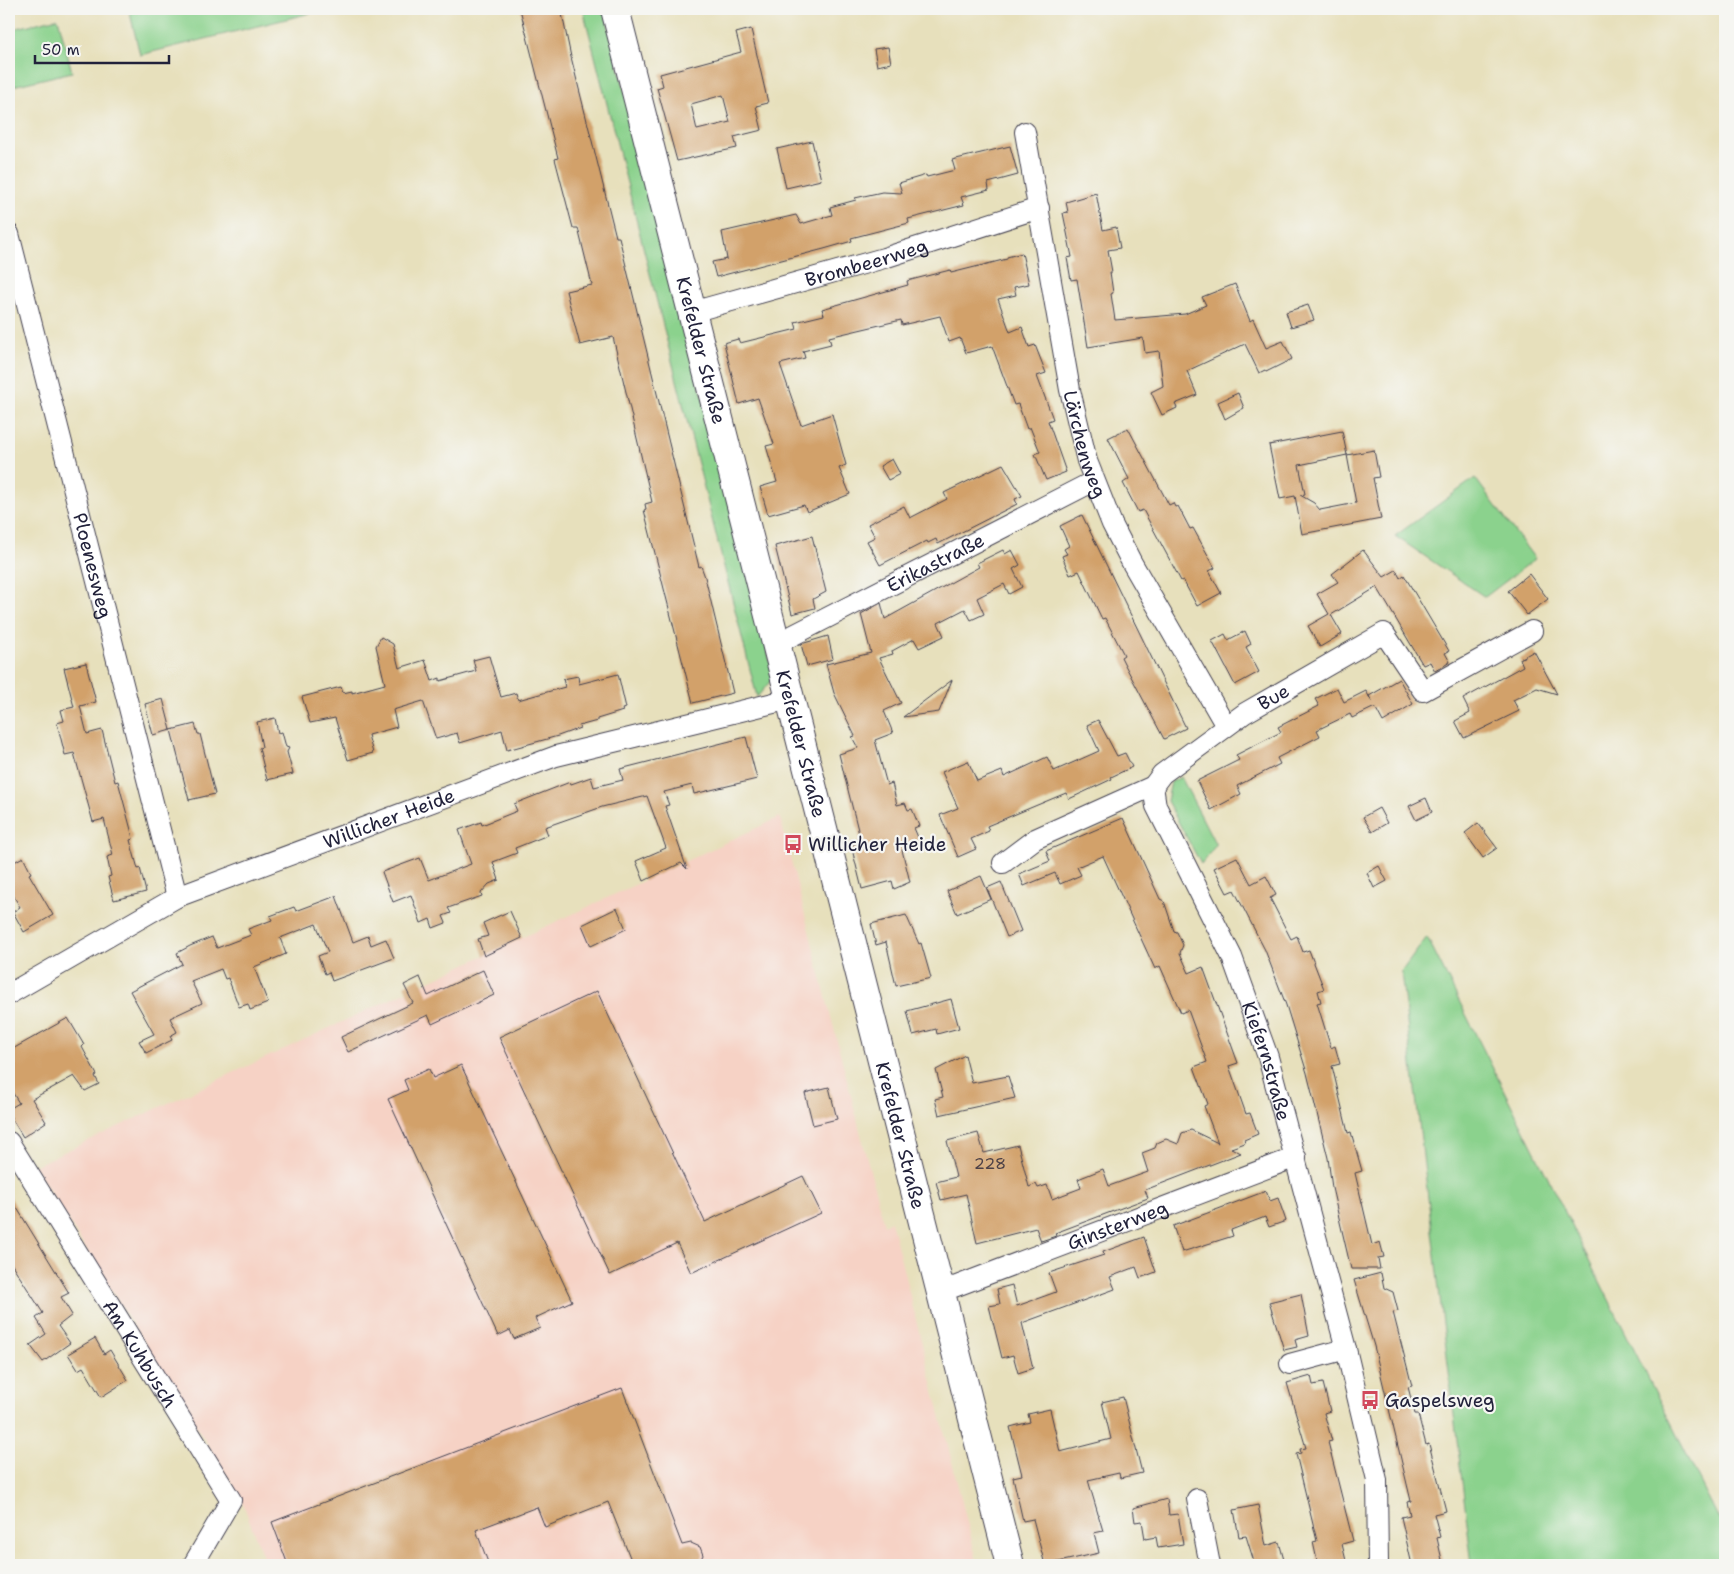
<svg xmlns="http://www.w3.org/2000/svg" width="1734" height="1574" viewBox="0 0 1734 1574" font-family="'Shantell Sans',sans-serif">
<rect width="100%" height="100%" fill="#f6f6f2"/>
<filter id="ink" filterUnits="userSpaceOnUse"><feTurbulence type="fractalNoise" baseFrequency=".02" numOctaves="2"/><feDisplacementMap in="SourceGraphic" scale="10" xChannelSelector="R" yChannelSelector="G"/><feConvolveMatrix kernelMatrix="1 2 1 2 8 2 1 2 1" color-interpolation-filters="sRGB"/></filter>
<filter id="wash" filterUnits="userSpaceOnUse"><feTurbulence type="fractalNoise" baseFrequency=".0096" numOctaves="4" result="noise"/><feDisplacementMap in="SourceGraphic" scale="20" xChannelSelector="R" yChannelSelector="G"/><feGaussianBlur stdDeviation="1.12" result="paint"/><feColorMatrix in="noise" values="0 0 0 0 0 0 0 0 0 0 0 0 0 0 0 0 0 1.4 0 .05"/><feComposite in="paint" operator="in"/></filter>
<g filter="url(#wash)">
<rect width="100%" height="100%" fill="#e7e0bc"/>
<!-- built -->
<path fill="#f6d2c5" d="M780 817 884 1225 891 1221 978 1565H266L241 1498 34 1166Z"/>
<!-- green -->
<g fill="#8bd28d" stroke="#567a64">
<path d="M129 9H327L140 55Z"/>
<path d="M583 9H604L774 677 757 697Z"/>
<path d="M58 18 72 72 9 87V30Z"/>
<path d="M1475 478 1535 559 1485 597 1395 536Z"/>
<path d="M1181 777 1216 845 1201 864 1167 801 1171 782Z"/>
<path d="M1427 937 1725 1531V1565H1472L1401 972Z"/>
</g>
<g id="blocks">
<!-- building -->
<g fill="#d2a16b" fill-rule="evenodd">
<path d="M520 9H561L571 57 616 237H619L699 567 701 566 705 577 733 693 693 703 644 510 646 509 645 504 652 502 613 337 580 345 566 291 592 285 578 228H573L555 159 558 158Z"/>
<path d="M751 29 768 103 756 106 762 130 734 137 737 148 677 161 657 88 663 86 660 74 741 52 736 33ZM723 95 730 122 697 130 691 104Z"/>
<path d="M888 47 891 63 877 66 874 49Z"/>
<path d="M812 141 821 180 786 188 777 149Z"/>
<path d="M1010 146 1018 175 988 183 989 190 961 197 964 205 908 219 909 223 851 238 852 241 824 249 716 277 712 262 727 259 722 232 796 215 801 224 832 215 830 207 856 200 855 198 882 192 902 193 899 183 926 175 927 177 955 170 952 160Z"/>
<path d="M1096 193 1103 230 1116 227 1120 248 1108 250 1112 272H1110L1113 293 1111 294 1115 320 1185 314 1206 305 1202 297 1235 284 1250 321 1253 319 1266 348 1283 341 1292 359 1266 372 1265 370 1259 373 1245 344 1187 371 1197 395 1175 404 1177 408 1162 415 1151 392 1163 386 1159 351 1145 353 1143 338 1088 347 1077 279 1071 280 1067 258 1072 257 1063 213 1068 212 1066 202Z"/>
<path d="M1022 253 1029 284 1014 287 1016 295 998 299 1010 332 1022 327 1029 347 1035 345 1046 373 1037 376 1053 419 1048 421 1066 472 1046 480 1035 454 1040 452 1030 427 1027 429 1018 404 1014 405 992 346 966 353 960 338 949 342 940 316 902 325 901 320 829 337 831 344 803 351 805 358 780 364 801 425 832 414 846 465 839 468 850 494 807 512 804 505 768 515 760 487 777 482 766 446 774 444 758 398 739 404 724 343 738 339 740 343 797 329 795 322 824 315 822 309 908 285 907 281 950 270 951 273 1007 259V257Z"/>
<path d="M1308 305 1314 320 1291 327 1286 312Z"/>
<path d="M1238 393 1244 408 1225 419 1218 402Z"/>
<path d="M1128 428 1169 505 1173 503 1175 507 1178 506 1190 529 1193 528 1215 568 1209 571 1221 593 1197 606 1183 580 1181 581 1143 510 1138 512 1123 483 1129 479 1108 438Z"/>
<path d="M1342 431 1347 455 1374 450 1379 477 1373 478 1381 519 1302 534 1295 496 1280 499 1269 445ZM1347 455 1356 503 1320 510 1314 503 1300 495 1305 494 1299 465Z"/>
<path d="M892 459 900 474 888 480 880 466Z"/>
<path d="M1003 464 1022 496 1015 499 1017 504 938 544 936 539 928 543 927 541 880 565 867 541 875 537 868 524 904 506 910 518 947 499 944 493Z"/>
<path d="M1082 515 1186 728 1164 739 1125 665 1121 657 1124 655 1105 618 1102 619 1079 571 1070 575 1062 556 1067 554 1064 549 1069 546 1060 526Z"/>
<path d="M812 536 826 592 813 599 815 608 792 614 775 546Z"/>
<path d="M1003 550 1005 554 1012 550 1020 565 1013 569 1022 587 1009 594 1004 584 977 598 984 614 971 620 965 609 938 623 944 636 919 648 914 639 892 651 893 654 879 658 901 703 884 711 893 733 875 740 887 785 892 783 897 805 905 803 908 810 912 809 919 826 914 828 920 842 902 850 910 882 894 889 892 881 862 889 851 845 861 842 839 754 858 748 852 737 855 736 834 693 826 664 871 653 861 614 881 603 885 619 979 567 977 563Z"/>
<path d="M1363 550 1384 577 1396 570 1400 578 1404 575 1449 651 1445 653 1450 662 1435 671 1430 662 1423 665 1377 587 1331 615 1342 634 1320 647 1308 626 1329 614 1317 594 1338 582 1332 574Z"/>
<path d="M1529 574 1548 599 1527 615 1508 591Z"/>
<path d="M1245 631 1251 644 1246 647 1259 672 1235 685 1212 641 1225 634 1228 640Z"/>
<path d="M828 636 833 659 807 666 801 644Z"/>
<path d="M381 637 393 644 399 668 425 660 432 681 440 678V681L476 671 473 660 489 656 501 697 516 693 518 700 565 687 563 679 578 676 579 684 618 674 626 708 622 709 623 711 597 719V721L579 726 580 728 558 736 507 750 502 730 460 743 457 733 436 739 423 701 393 710 397 727 368 735 373 753 348 760 335 718 310 723 302 697 341 687 343 693 352 691V693L385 684 376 646Z"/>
<path d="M1534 651 1557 694 1537 688 1513 700 1519 711 1464 738 1455 721 1470 713 1463 699 1523 666 1520 659Z"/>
<path d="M86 663 96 702 80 706 87 734 102 730 115 782 118 781 131 830 133 839 130 840 138 869 140 868 146 892 114 900 108 877 111 876 107 857 113 855 104 819 93 822 74 753 65 755 57 723 64 721 61 710 74 707 64 668Z"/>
<path d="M1399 679 1413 704 1383 722 1375 707 1352 718 1350 714 1317 730 1320 736 1277 758 1280 764 1237 786 1241 794 1211 810 1197 781 1239 760 1236 755 1281 732 1278 727 1319 706 1315 699 1337 688 1344 702 1366 691 1372 702 1369 696Z"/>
<path d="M952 680 939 712 903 717Z"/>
<path d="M163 699 171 730 153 735 145 704Z"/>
<path d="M275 718 278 733 282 732 286 747 289 748 287 752 293 774 267 780 259 748 262 747 257 722Z"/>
<path d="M1098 720 1117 756 1125 753 1132 767 1111 777 1112 779 1069 799 1066 793 987 826 989 831 971 839 976 849 958 857 940 815 958 808 942 772 968 761 977 781 1002 771 1004 777 1047 757 1054 771 1099 751 1087 725Z"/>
<path d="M195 724 198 734H200L215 794 189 800 171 730Z"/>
<path d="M746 737 757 779 694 794 692 785 664 792 669 805 665 806 687 869 681 863 644 881 636 861 666 848 647 796 602 807 545 827 548 835 515 848 517 853 493 862 499 880 489 884 481 893 482 896 448 908 451 913 443 916 446 923 433 928 430 919 421 923 411 895 393 902 382 872 420 858 429 880 471 864 459 830 481 822 482 825 517 811 514 804 570 782 571 784 591 777 594 787 623 780 620 769Z"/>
<path d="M1426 798 1432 812 1416 820 1409 806Z"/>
<path d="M1379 808 1387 823 1372 832 1363 817Z"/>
<path d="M1123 818 1160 899 1164 901 1174 931 1177 932 1183 945 1180 953 1189 973 1203 967 1238 1063 1229 1066 1246 1114 1250 1113 1258 1134 1244 1140 1245 1143 1231 1148 1241 1153 1145 1190 1148 1198 1055 1233 1056 1236 1041 1241 1036 1228 977 1243 966 1194 941 1200 936 1182 956 1177 947 1141 978 1133 984 1153 1018 1145 1029 1187 1036 1184 1038 1188 1047 1185 1052 1199 1081 1188 1078 1179 1103 1169 1109 1186 1148 1172 1142 1153 1155 1148 1157 1143 1166 1139 1178 1144 1182 1133 1191 1130 1218 1143 1204 1106 1208 1104 1194 1067 1207 1062 1188 1010 1181 1013 1160 966 1155 969 1103 856 1077 867 1081 875 1060 884 1055 873 1024 886 1019 874 1050 861 1046 851Z"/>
<path d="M1478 823 1497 848 1483 858 1465 833Z"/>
<path d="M23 857 31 873 29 874 53 915 24 932 13 912 20 907 9 888V865Z"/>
<path d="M1237 857 1251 884 1266 876 1276 895 1270 898 1291 939 1297 936 1303 952 1309 950 1324 989 1318 991 1321 1002 1317 1003 1331 1048 1335 1046 1340 1064 1332 1066 1348 1133 1351 1132 1362 1171 1355 1173 1372 1245 1380 1242 1384 1257 1378 1258 1380 1269H1351L1332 1188 1328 1158 1307 1073 1286 1005 1265 950 1234 890 1227 893 1214 868Z"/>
<path d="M1379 866 1387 881 1374 888 1367 873Z"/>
<path d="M981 876 991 899 957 914 947 891Z"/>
<path d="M1001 882 1021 931 1007 937 987 888Z"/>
<path d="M336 896 353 942 368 936 371 945 386 939 394 958 332 981 329 972 325 974 318 956 328 952 316 924 280 938 286 954 254 967 268 1003 250 1010 248 1004 239 1007 228 978 225 979 221 969 191 981 202 1003 170 1018 177 1032 170 1036 172 1040 146 1053 139 1041 154 1034 130 991 182 964 177 953 190 946 212 937 217 948 251 935 248 929 272 920 270 916 294 907 296 911Z"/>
<path d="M617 908 626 929 591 946 582 925Z"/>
<path d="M510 911 522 938 484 956 478 939 488 936 483 923Z"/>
<path d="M906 915 919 944 921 943 931 978 896 986 886 942 876 945 871 924Z"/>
<path d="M483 970 494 995 432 1024 428 1015 348 1052 341 1037 413 1003 404 985 420 977 428 996Z"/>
<path d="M597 991 705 1222 803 1176 821 1213 691 1273 677 1243 610 1275 499 1037Z"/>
<path d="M951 999 959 1028 937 1034 936 1029 913 1035 907 1011Z"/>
<path d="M68 1018 84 1045 82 1047 97 1075 95 1076 99 1084 85 1091 74 1076 32 1099 46 1122 23 1137 9 1114V1109L19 1103 9 1087V1051Z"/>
<path d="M965 1055 972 1083 1008 1076 1015 1098 939 1115 935 1099 943 1097 936 1070Z"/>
<path d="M461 1065 572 1301 535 1318 540 1328 514 1339 510 1330 498 1336 388 1099 408 1090 404 1080 429 1069 433 1078Z"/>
<path d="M829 1087 837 1119 813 1125 805 1093Z"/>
<path d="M1266 1191 1270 1201 1278 1198 1286 1221 1269 1227 1265 1217 1231 1230 1233 1236 1182 1252 1173 1226Z"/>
<path d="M9 1195 69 1293 61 1297 72 1315 58 1326 70 1343 43 1362 30 1345 46 1334 36 1318 43 1313 9 1260Z"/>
<path d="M1144 1237 1156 1272 1140 1278 1136 1267 1110 1277 1115 1289 1022 1323 1033 1368 1018 1373 1013 1355 1002 1358 989 1306 1000 1304 997 1289 1012 1285 1017 1306 1056 1292 1049 1273 1104 1255 1103 1252Z"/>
<path d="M1381 1273 1384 1288 1393 1292 1398 1311 1393 1312 1412 1386 1408 1387 1415 1414H1418L1426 1445 1429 1444 1446 1511 1434 1514 1440 1537 1437 1538 1442 1560 1437 1561 1438 1565H1412L1401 1517 1410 1515 1407 1502 1411 1501 1374 1346 1354 1280Z"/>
<path d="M1301 1294 1309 1336 1295 1340 1297 1347 1284 1350 1269 1302Z"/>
<path d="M95 1338 104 1354 110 1350 128 1380 101 1397 83 1367 78 1370 68 1354Z"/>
<path d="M1311 1376 1313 1385 1323 1383 1330 1411 1324 1413 1332 1441 1328 1442 1353 1541 1342 1544 1347 1565H1318L1313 1542 1317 1541 1296 1454 1301 1453 1300 1449 1306 1448 1287 1383Z"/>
<path d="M622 1388 682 1545 691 1543 700 1547 703 1555 698 1565H633L608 1502 545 1527 537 1507 476 1530 489 1565H288L272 1522Z"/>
<path d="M1123 1397 1142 1473 1120 1478 1119 1473 1088 1480 1103 1531 1094 1533 1099 1553 1045 1565 1033 1519 1023 1521 1013 1477 1022 1475 1010 1427 1030 1422 1028 1414 1050 1409 1060 1452 1111 1439 1102 1402Z"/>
<path d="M1167 1499 1169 1515 1178 1514 1183 1544 1158 1548 1156 1537 1145 1539 1142 1521 1135 1522 1133 1508Z"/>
<path d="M1258 1505 1266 1546 1279 1542 1284 1560 1268 1565H1255L1246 1536 1239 1537 1234 1510Z"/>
</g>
</g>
</g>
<g filter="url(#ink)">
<use href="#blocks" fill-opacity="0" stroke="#403e4e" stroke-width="1"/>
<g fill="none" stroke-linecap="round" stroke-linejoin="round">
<!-- minor casing -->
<g stroke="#403e4e" stroke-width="22">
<g id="minor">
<path id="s1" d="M1025 132 1070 390 1087 461 1112 524 1132 563 1226 726"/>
<path id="s2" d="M9 234 177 897"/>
<path id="s3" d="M692 312 884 258 1039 208"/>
<path id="s4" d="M776 644 1094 481"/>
<path id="s5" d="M1153 786 1156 806 1232 957 1268 1057 1346 1349 1377 1480 1378 1565"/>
<path id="s6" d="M1003 863 1035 839 1153 786 1162 774 1245 713 1384 633 1423 691 1532 631"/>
<path id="s7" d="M9 994 177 897 556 756 790 699"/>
<path id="s8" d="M9 1142 231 1500 193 1565"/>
<path id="s9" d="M939 1285 954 1287 1296 1157"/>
<path d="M1290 1364 1346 1349"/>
<path d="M1197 1499 1210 1565"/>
</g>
</g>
<!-- secondary casing -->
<g stroke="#403e4e" stroke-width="30">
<g id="secondary">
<path id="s10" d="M615 9 1010 1565"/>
</g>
</g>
<!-- minor -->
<use href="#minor" stroke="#fff" stroke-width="20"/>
<!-- secondary -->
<use href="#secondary" stroke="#fff" stroke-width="28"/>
</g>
</g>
<!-- icons -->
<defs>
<g id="bus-bare" transform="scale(1.5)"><path d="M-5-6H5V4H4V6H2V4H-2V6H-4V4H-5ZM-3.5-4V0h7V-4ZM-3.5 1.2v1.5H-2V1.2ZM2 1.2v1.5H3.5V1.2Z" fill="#d1495b" stroke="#f6f6f2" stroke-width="2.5" paint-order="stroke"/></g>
</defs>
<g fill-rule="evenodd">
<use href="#bus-bare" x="793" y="844"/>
<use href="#bus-bare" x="1370" y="1400"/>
</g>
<g text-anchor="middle" stroke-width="4.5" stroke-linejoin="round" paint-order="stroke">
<!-- number labels -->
<g font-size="16" fill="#4e4247">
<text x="990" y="1169">228</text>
</g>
<!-- street labels -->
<g font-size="19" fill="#22223b" stroke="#f6f6f2">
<text dy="7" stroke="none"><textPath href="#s3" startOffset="181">Brombeerweg</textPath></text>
<text dy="7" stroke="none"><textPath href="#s10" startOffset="352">Krefelder Straße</textPath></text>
<text dy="7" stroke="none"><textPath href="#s1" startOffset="318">Lärchenweg</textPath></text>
<text dy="7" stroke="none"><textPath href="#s4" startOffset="179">Erikastraße</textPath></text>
<text dy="7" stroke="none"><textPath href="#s2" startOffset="342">Ploenesweg</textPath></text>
<text dy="7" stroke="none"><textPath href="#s6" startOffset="320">Bue</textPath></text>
<text dy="7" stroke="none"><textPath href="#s10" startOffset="758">Krefelder Straße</textPath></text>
<text dy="7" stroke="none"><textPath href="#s7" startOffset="420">Willicher Heide</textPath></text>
<text dy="7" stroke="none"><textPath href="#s5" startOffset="299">Kiefernstraße</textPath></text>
<text dy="7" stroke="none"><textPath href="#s10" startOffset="1162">Krefelder Straße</textPath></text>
<text dy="7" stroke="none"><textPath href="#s9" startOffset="190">Ginsterweg</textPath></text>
<text dy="7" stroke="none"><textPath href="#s8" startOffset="249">Am Kuhbusch</textPath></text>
</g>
<!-- poi labels -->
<g font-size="19" fill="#22223b" stroke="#f6f6f2" text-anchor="start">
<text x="808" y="851">Willicher Heide</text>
<text x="1385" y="1407">Gaspelsweg</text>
</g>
</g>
<!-- margin -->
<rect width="1734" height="1574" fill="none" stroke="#f6f6f2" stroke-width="30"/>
<!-- scale -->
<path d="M35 55v8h134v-8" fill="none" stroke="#22223b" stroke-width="2.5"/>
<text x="42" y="55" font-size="15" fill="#22223b" stroke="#f6f6f2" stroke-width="4" paint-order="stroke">50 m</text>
</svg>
